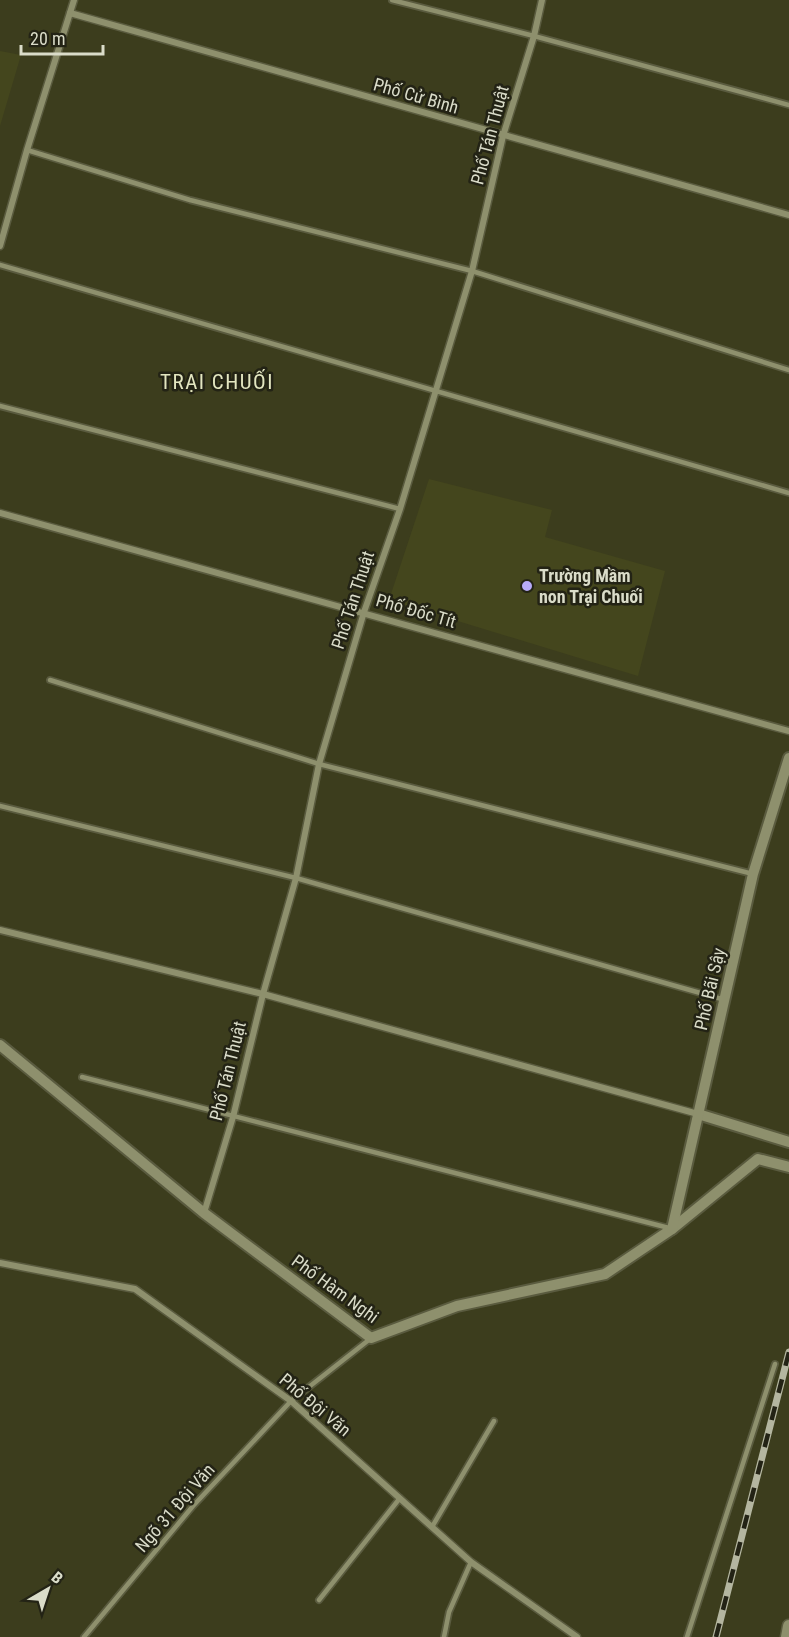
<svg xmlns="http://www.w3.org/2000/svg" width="789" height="1637" viewBox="0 0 789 1637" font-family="'Roboto Condensed',sans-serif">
<rect width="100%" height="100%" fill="#3c3d1d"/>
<!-- built -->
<g fill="#44461d">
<path d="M0 51 21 55 0 126Z"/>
<path d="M429 479 552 510 545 537 665 571 638 676 389 600Z"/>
</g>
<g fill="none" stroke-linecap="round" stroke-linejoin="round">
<!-- service casing -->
<g stroke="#5a5b3f" stroke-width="8">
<g id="service">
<path d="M392 0 534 36 789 105"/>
<path d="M27 150 190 200 472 271 789 370"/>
<path d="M0 265 789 493"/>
<path d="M0 406 400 509"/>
<path d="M50 680 319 764 753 874"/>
<path d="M0 806 296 878 725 1000"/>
<path d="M82 1077 669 1228"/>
<path d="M432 1527 494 1421"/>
<path d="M319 1600 400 1498"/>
<path d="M84 1637 193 1506 291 1401 370 1339"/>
<path d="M444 1637 449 1612 471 1562"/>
<path d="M687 1637 775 1364"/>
</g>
</g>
<!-- minor casing -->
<g stroke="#5a5b3f" stroke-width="9">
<g id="minor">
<path d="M70 13 789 215"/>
<path d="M0 246 27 150 74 0"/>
<path d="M0 513 789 731"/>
<path d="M0 930 263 994 698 1114"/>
<path d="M204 1213 233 1117 263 994 296 878 319 764 364 612 400 509 472 271 503 136 534 36 542 0"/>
<path d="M0 1263 135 1289 291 1401 471 1562 577 1637"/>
</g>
</g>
<!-- tertiary casing -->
<g stroke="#5a5b3f" stroke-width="14">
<g id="tertiary">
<path d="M0 1045 204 1213 371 1338 457 1306 605 1274 672 1229 758 1159 789 1167"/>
<path d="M698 1114 789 1142"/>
<path d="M672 1229 753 874 789 758"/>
</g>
</g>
<!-- secondary casing -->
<g stroke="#5a5b3f" stroke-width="15">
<path id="secondary" d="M787 1637 789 1626"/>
</g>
<!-- service -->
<use href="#service" stroke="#8e906d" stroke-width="4.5"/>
<!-- minor -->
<use href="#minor" stroke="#8e906d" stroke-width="6"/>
<!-- tertiary -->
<use href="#tertiary" stroke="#8e906d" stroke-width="10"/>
<!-- secondary -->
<use href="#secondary" stroke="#8e906d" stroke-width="12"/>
<!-- rail casing -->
<g stroke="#b4b6a0" stroke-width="7">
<path id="rail" d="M716 1637 789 1352"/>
</g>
<!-- rail -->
<use href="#rail" stroke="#232315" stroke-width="4.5" stroke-dasharray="14" stroke-linecap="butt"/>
</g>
<!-- markers -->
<circle fill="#b7abf8" stroke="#232315" stroke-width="2" cx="527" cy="586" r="6"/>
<g text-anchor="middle" stroke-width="5" stroke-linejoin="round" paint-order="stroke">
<!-- street labels -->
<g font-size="18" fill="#dadcc9" stroke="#232315">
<text transform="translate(416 96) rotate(16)" y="6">Phố Cử Bình</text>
<text transform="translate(490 135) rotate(-75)" y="6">Phố Tán Thuật</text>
<text transform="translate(353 600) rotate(-72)" y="6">Phố Tán Thuật</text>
<text transform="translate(416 611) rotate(16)" y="6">Phố Đốc Tít</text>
<text transform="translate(710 989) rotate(-77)" y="6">Phố Bãi Sậy</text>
<text transform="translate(228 1071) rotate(-76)" y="6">Phố Tán Thuật</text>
<text transform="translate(335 1289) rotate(36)" y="6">Phố Hàm Nghi</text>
<text transform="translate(315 1405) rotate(40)" y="6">Phố Đội Văn</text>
<text transform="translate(175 1508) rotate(-49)" y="6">Ngõ 31 Đội Văn</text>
</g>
<!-- poi labels -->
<g font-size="18" font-weight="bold" fill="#dadcc9" stroke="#232315" text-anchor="start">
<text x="539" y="582">Trường Mầm<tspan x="539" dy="21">non Trại Chuối</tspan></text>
</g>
<!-- quarter labels -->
<g font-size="21" letter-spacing="1.5" fill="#e3e6c0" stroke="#232315">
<text x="217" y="389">TRẠI CHUỐI</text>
</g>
</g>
<!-- north arrow -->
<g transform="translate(48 1589) rotate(39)" stroke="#232315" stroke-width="4.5" paint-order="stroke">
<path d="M0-4.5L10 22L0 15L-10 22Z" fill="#dadcc9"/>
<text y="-9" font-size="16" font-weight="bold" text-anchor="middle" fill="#dadcc9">B</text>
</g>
<!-- scale -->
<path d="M21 45v9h82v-9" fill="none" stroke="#dadcc9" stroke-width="3"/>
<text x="30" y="45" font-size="18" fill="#dadcc9" stroke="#232315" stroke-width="4.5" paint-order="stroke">20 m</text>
</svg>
